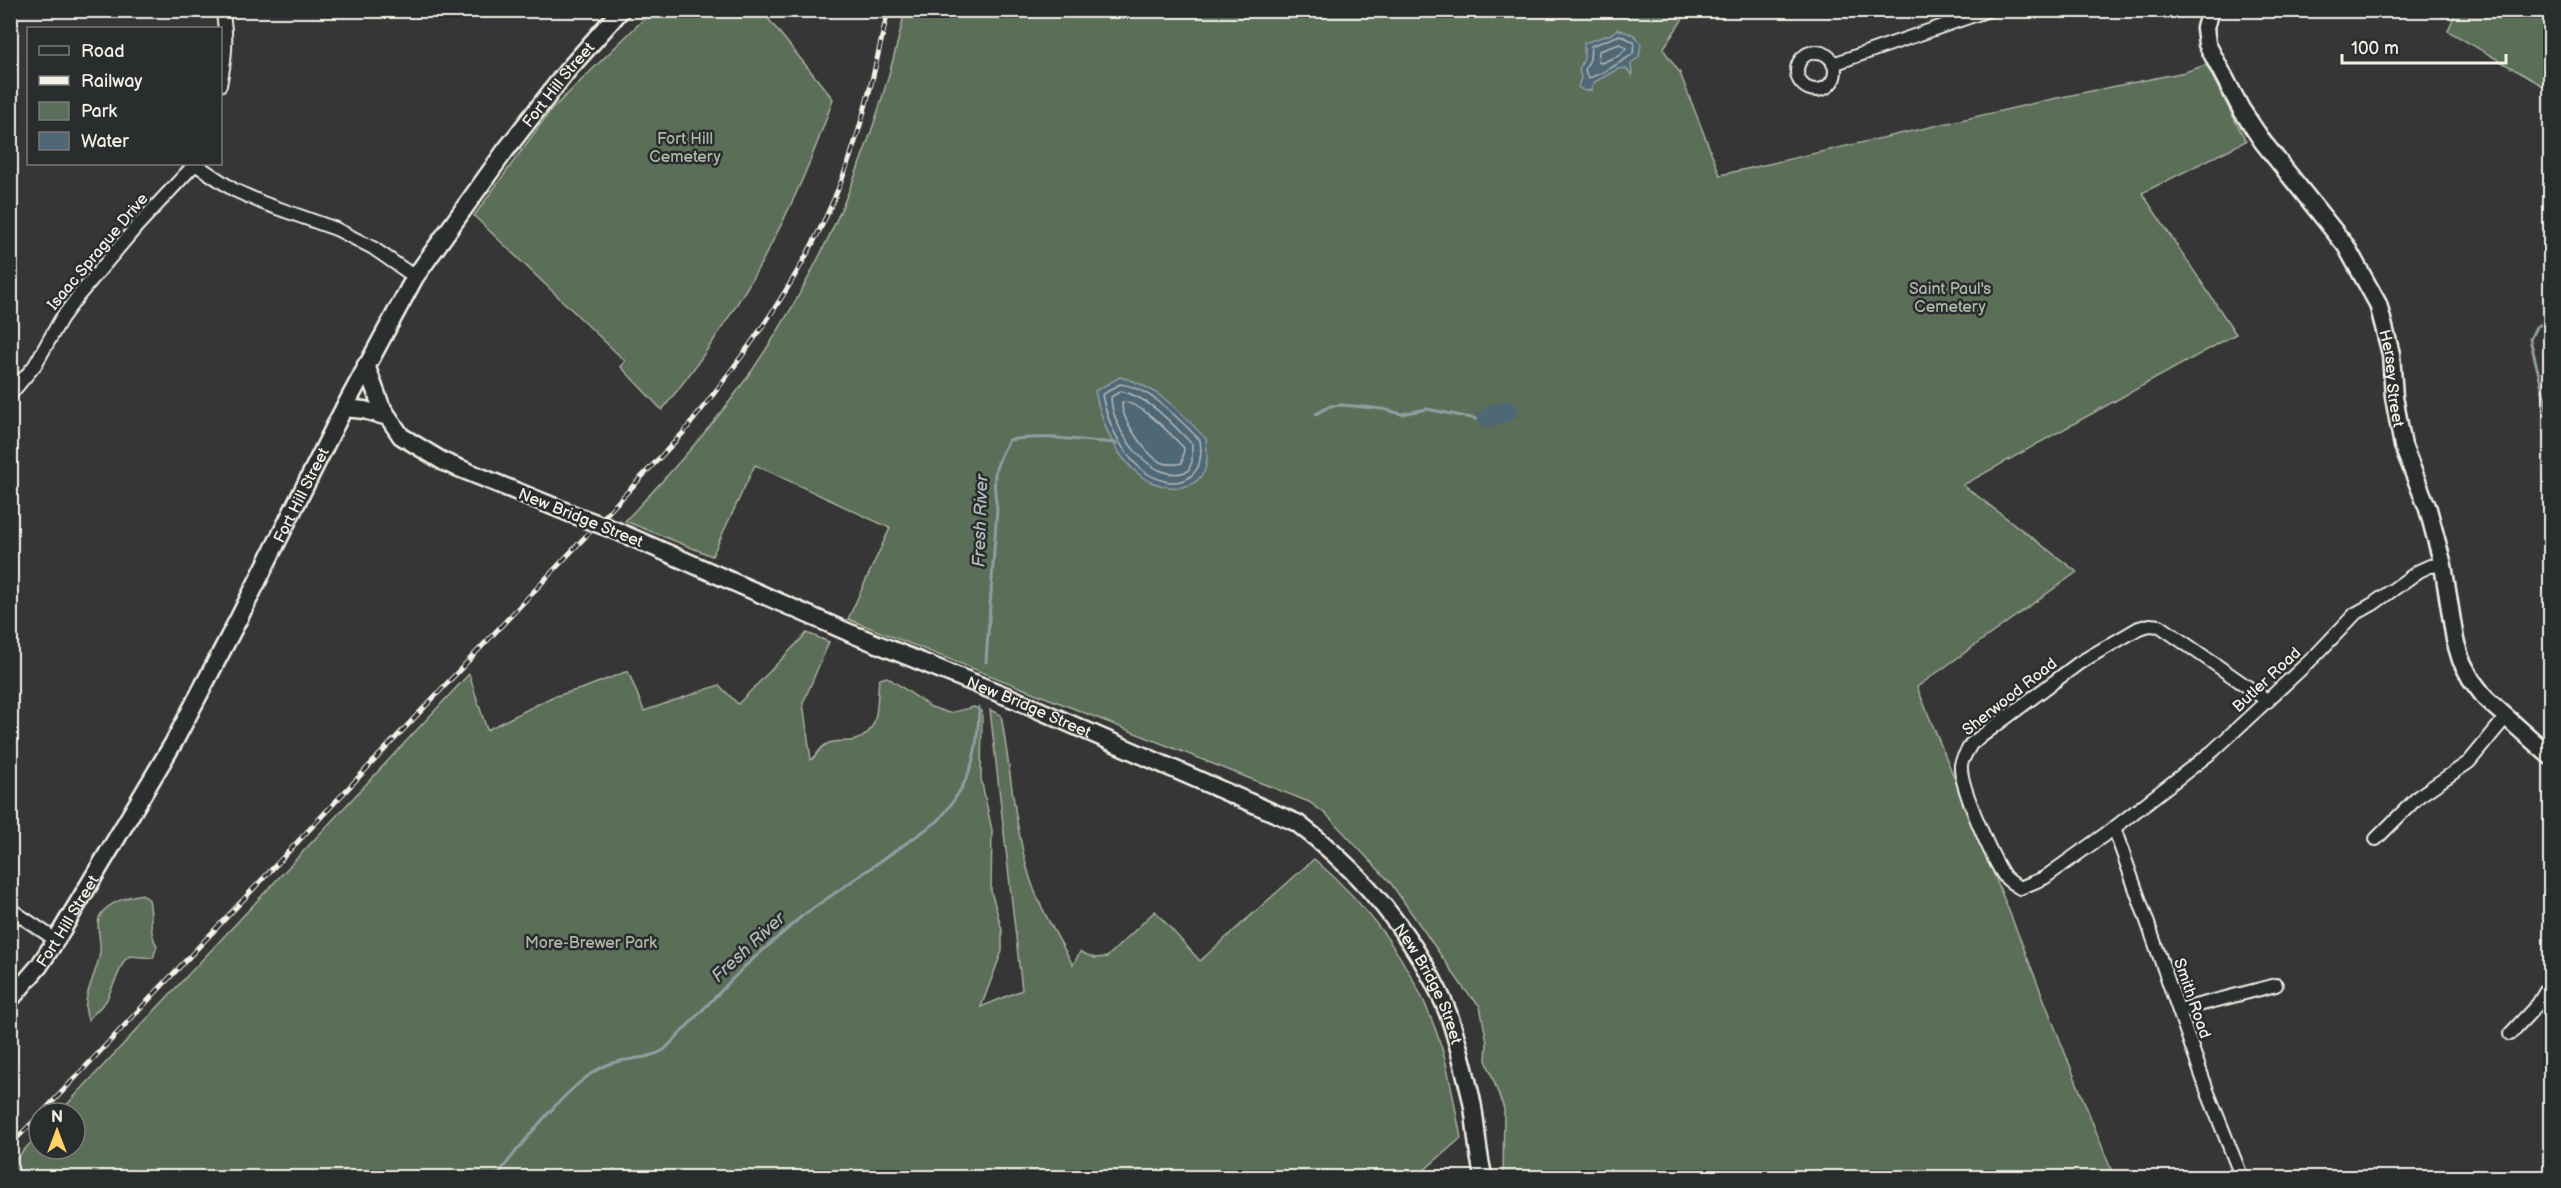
<svg xmlns="http://www.w3.org/2000/svg" width="2561" height="1188" viewBox="0 0 2561 1188" font-family="'Balsamiq Sans',sans-serif">
<rect width="100%" height="100%" fill="#373636"/>
<filter id="ink" filterUnits="userSpaceOnUse"><feTurbulence type="fractalNoise" baseFrequency=".0167" numOctaves="2"/><feDisplacementMap in="SourceGraphic" scale="12" xChannelSelector="R" yChannelSelector="G"/><feConvolveMatrix kernelMatrix="1 2 1 2 8 2 1 2 1" color-interpolation-filters="sRGB"/></filter>
<g filter="url(#ink)">
<!-- green -->
<g fill="#5a6e59" stroke="#a7b0a0" stroke-width="1.5">
<path d="M652 11H762L833 99C795 213 737 317 662 410L621 367 625 361 474 216 551 110Z"/>
<path d="M905 11H1688L1663 49 1680 73 1720 175 2057 98 2185 72 2206 65 2246 141 2142 193 2236 334 1963 485 2077 572 1917 687 2009 911 2114 1177H1503L1504 1109 1486 1060 1487 1042 1480 1006 1465 990 1390 882 1327 815 1309 802 848 619 890 528 755 465 712 556 625 521C663 481 700 441 733 397 818 283 874 150 905 11Z"/>
<path d="M2456 11H2550V90L2448 31Z"/>
<path d="M807 633 829 642 803 703 811 760C817 756 819 748 827 744 836 739 846 743 855 740 882 733 876 700 879 679L887 677 931 707 949 713 974 707 982 711 981 779 992 830 991 891 1002 930V951L981 1007 1022 990 990 710 1001 715C1010 766 1015 830 1030 878 1040 909 1058 937 1073 965L1080 952 1095 958 1107 957 1155 911 1200 961 1314 859C1375 911 1420 975 1443 1052 1451 1080 1455 1109 1461 1138L1415 1178 11 1177V1164L39 1134V1149H75V1113H59L469 674 487 730 552 697 584 688 628 671 644 711 719 685 738 704Z"/>
<path d="M142 894 149 900C153 916 148 931 157 946L153 958 130 956 124 961 106 1001 88 1020C79 998 98 974 100 952 102 940 94 925 101 914 108 903 129 896 142 894Z"/>
</g>
<!-- water -->
<g fill="#4f6774" stroke="#919ea2" stroke-width="1.5">
<path d="M1617 29 1634 35 1641 44 1639 57 1631 63 1632 76 1626 68 1618 69 1593 83 1592 90 1584 91 1578 87 1581 78 1579 70 1584 58V43L1611 34Z"/>
<path d="M1120 377C1156 385 1182 413 1206 439 1207 449 1209 466 1202 475 1187 496 1152 487 1136 472 1113 452 1101 420 1095 391Z"/>
</g>
<g fill="none" stroke-linecap="round" stroke-linejoin="round">
<!-- shore -->
<g stroke="#b2baba" stroke-width="1.5">
<path d="M1620 35 1634 42 1633 54C1621 62 1602 75 1588 78L1585 70 1590 59 1591 46Z"/>
<path d="M1620 44 1626 48 1620 55 1601 63 1598 62 1599 51Z"/>
<path d="M1120 384C1152 388 1178 419 1200 440 1207 484 1171 493 1141 469 1121 452 1107 421 1102 395Z"/>
<path d="M1121 391C1151 398 1172 424 1192 444V462L1188 471C1151 487 1111 428 1111 397Z"/>
<path d="M1122 402C1143 403 1170 434 1184 448L1182 463C1177 464 1169 465 1163 463 1148 458 1120 418 1122 402Z"/>
</g>
<!-- stream -->
<g stroke="#919ea2" stroke-width="3">
<path d="M2550 320 2536 327 2530 339 2550 420"/>
<path d="M1316 414 1330 406 1343 405 1382 409 1402 414 1427 409 1481 420"/>
<path d="M986 662 997 509C992 477 993 468 1009 440 1045 434 1080 441 1117 443"/>
<path d="M495 1178C521 1145 566 1086 602 1067 624 1056 643 1062 664 1050L744 967 802 916 938 821C971 782 978 757 979 707"/>
</g>
<!-- river -->
<path stroke="#4f6774" stroke-width="20" d="M1487 419 1495 414 1508 411"/>
<!-- street casing -->
<g stroke="#f4f1e8" stroke-width="16">
<g id="street">
<circle cx="1816" cy="71" r="19"/>
<path d="M1833 64 1989 10"/>
<path d="M220 85C225 60 228 36 222 10"/>
<path d="M195 164 234 190 263 203 336 229 373 248 415 277"/>
<path d="M10 395 35 365 61 319 78 296 137 226 195 164"/>
<path d="M2268 701 2160 626 2150 625 2139 628 2079 663 1971 744C1968 750 1962 758 1961 765 1959 785 1993 860 2005 877 2009 881 2015 885 2020 888L2044 878 2114 828 2213 751 2316 655 2355 614 2373 604 2419 571 2430 566 2443 565"/>
<path d="M2114 828 2208 1093 2242 1178"/>
<path d="M2376 839 2419 796 2469 762 2506 717"/>
<path d="M10 909 56 940"/>
<path d="M2179 1010 2276 985"/>
<path d="M2510 1034 2538 1004 2550 984"/>
</g>
</g>
<!-- secondary casing -->
<g stroke="#f4f1e8" stroke-width="21">
<g id="secondary">
<path id="s1" d="M2210 10 2205 28 2207 44 2241 109 2263 142 2346 246 2378 304 2391 354 2394 397 2403 446 2428 509 2443 565 2455 640 2461 660 2471 679 2486 699 2550 756"/>
<path d="M366 365 381 406 401 436 444 462 572 514"/>
<path d="M344 408 364 410 388 417"/>
<path id="s2" d="M617 531 850 633 1016 700 1297 823C1350 863 1391 908 1424 964 1433 980 1442 997 1448 1013 1458 1040 1464 1069 1471 1097 1477 1123 1476 1151 1484 1178"/>
<path id="s3" d="M10 1000 39 966 56 940 174 742 238 620 341 414 415 277 505 151 567 71 621 10"/>
</g>
</g>
<!-- street -->
<use href="#street" stroke="#2a2d2e" stroke-width="12"/>
<!-- secondary -->
<use href="#secondary" stroke="#2a2d2e" stroke-width="16"/>
<!-- rail casing -->
<g stroke="#f4f1e8" stroke-width="5">
<g id="rail">
<path d="M42 1113 683 433C741 360 797 285 834 199 860 139 874 74 888 10"/>
<path d="M10 1145 39 1116"/>
</g>
</g>
<!-- rail -->
<use href="#rail" stroke="#2a2d2e" stroke-width="3" stroke-dasharray="9" stroke-linecap="butt"/>
<!-- secondary-bridge casing -->
<g stroke="#f4f1e8" stroke-width="21" stroke-linecap="butt">
<path id="secondary-bridge" d="M572 514 617 531"/>
</g>
<!-- secondary-bridge -->
<use href="#secondary-bridge" stroke="#2a2d2e" stroke-width="16"/>
</g>
</g>
<g text-anchor="middle" stroke-width="5" stroke-linejoin="round" paint-order="stroke">
<!-- street labels -->
<g font-size="16" fill="#f4f1e8" stroke="#2a2d2e">
<text dy="6" stroke="none"><textPath href="#s3" startOffset="1070">Fort Hill Street</textPath></text>
<text transform="translate(97 251) rotate(-50)" y="6">Isaac Sprague Drive</text>
<text dy="6" stroke="none"><textPath href="#s1" startOffset="423">Hersey Street</textPath></text>
<text dy="6" stroke="none"><textPath href="#s3" startOffset="584">Fort Hill Street</textPath></text>
<text transform="translate(581 517) rotate(22)" y="6">New Bridge Street</text>
<text transform="translate(2266 679) rotate(-43)" y="6">Butler Road</text>
<text transform="translate(2009 696) rotate(-38)" y="6">Sherwood Road</text>
<text dy="6" stroke="none"><textPath href="#s2" startOffset="448">New Bridge Street</textPath></text>
<text dy="6" stroke="none"><textPath href="#s3" startOffset="98">Fort Hill Street</textPath></text>
<text dy="6" stroke="none"><textPath href="#s2" startOffset="951">New Bridge Street</textPath></text>
<text transform="translate(2193 998) rotate(71)" y="6">Smith Road</text>
</g>
<!-- park labels -->
<g font-size="16" fill="#afb6a8" stroke="#2a2d2e">
<text x="685" y="144">Fort Hill<tspan x="685" dy="18">Cemetery</tspan></text>
<text x="1950" y="294">Saint Paul's<tspan x="1950" dy="18">Cemetery</tspan></text>
<text x="591" y="948">More-Brewer Park</text>
</g>
<!-- water labels -->
<g font-size="18" font-style="italic" fill="#b2baba" stroke="#2a2d2e">
<text transform="translate(980 521) rotate(-88)" y="6">Fresh River</text>
<text transform="translate(748 947) rotate(-43)" y="6">Fresh River</text>
</g>
</g>
<!-- margin -->
<rect width="2561" height="1188" fill="none" stroke="#2a2d2e" stroke-width="36"/>
<rect x="18" y="18" width="2525" height="1152" fill="none" stroke="#f4f1e8" stroke-width="2" filter="url(#ink)"/>
<!-- legend -->
<rect x="27" y="27" width="195" height="138" fill="#2a2d2e" stroke="#7b7b78" stroke-width="1.5"/>
<rect x="39" y="46" width="30" height="9" fill="#2a2d2e" stroke="#7b7b78" stroke-width="1.5"/>
<text x="81" y="57" font-size="18" fill="#f4f1e8">Road</text>
<rect x="39" y="76" width="30" height="9" fill="#f4f1e8" stroke="#7b7b78" stroke-width="1.5"/>
<text x="81" y="87" font-size="18" fill="#f4f1e8">Railway</text>
<rect x="39" y="102" width="30" height="18" fill="#5a6e59" stroke="#7b7b78" stroke-width="1.5"/>
<text x="81" y="117" font-size="18" fill="#f4f1e8">Park</text>
<rect x="39" y="132" width="30" height="18" fill="#4f6774" stroke="#7b7b78" stroke-width="1.5"/>
<text x="81" y="147" font-size="18" fill="#f4f1e8">Water</text>
<!-- north arrow -->
<g transform="translate(57 1131)"><circle r="28" fill="#2a2d2e" stroke="#7b7b78" stroke-width="1.5"/>
<path d="M0-4.5L10 22L0 15L-10 22Z" fill="#ffd166"/>
<text y="-9" font-size="16" font-weight="bold" text-anchor="middle" fill="#f4f1e8">N</text>
</g>
<!-- scale -->
<path d="M2342 54v9h164v-9" fill="none" stroke="#f4f1e8" stroke-width="3"/>
<text x="2351" y="54" font-size="18" fill="#f4f1e8" stroke="#2a2d2e" stroke-width="4.5" paint-order="stroke">100 m</text>
</svg>
